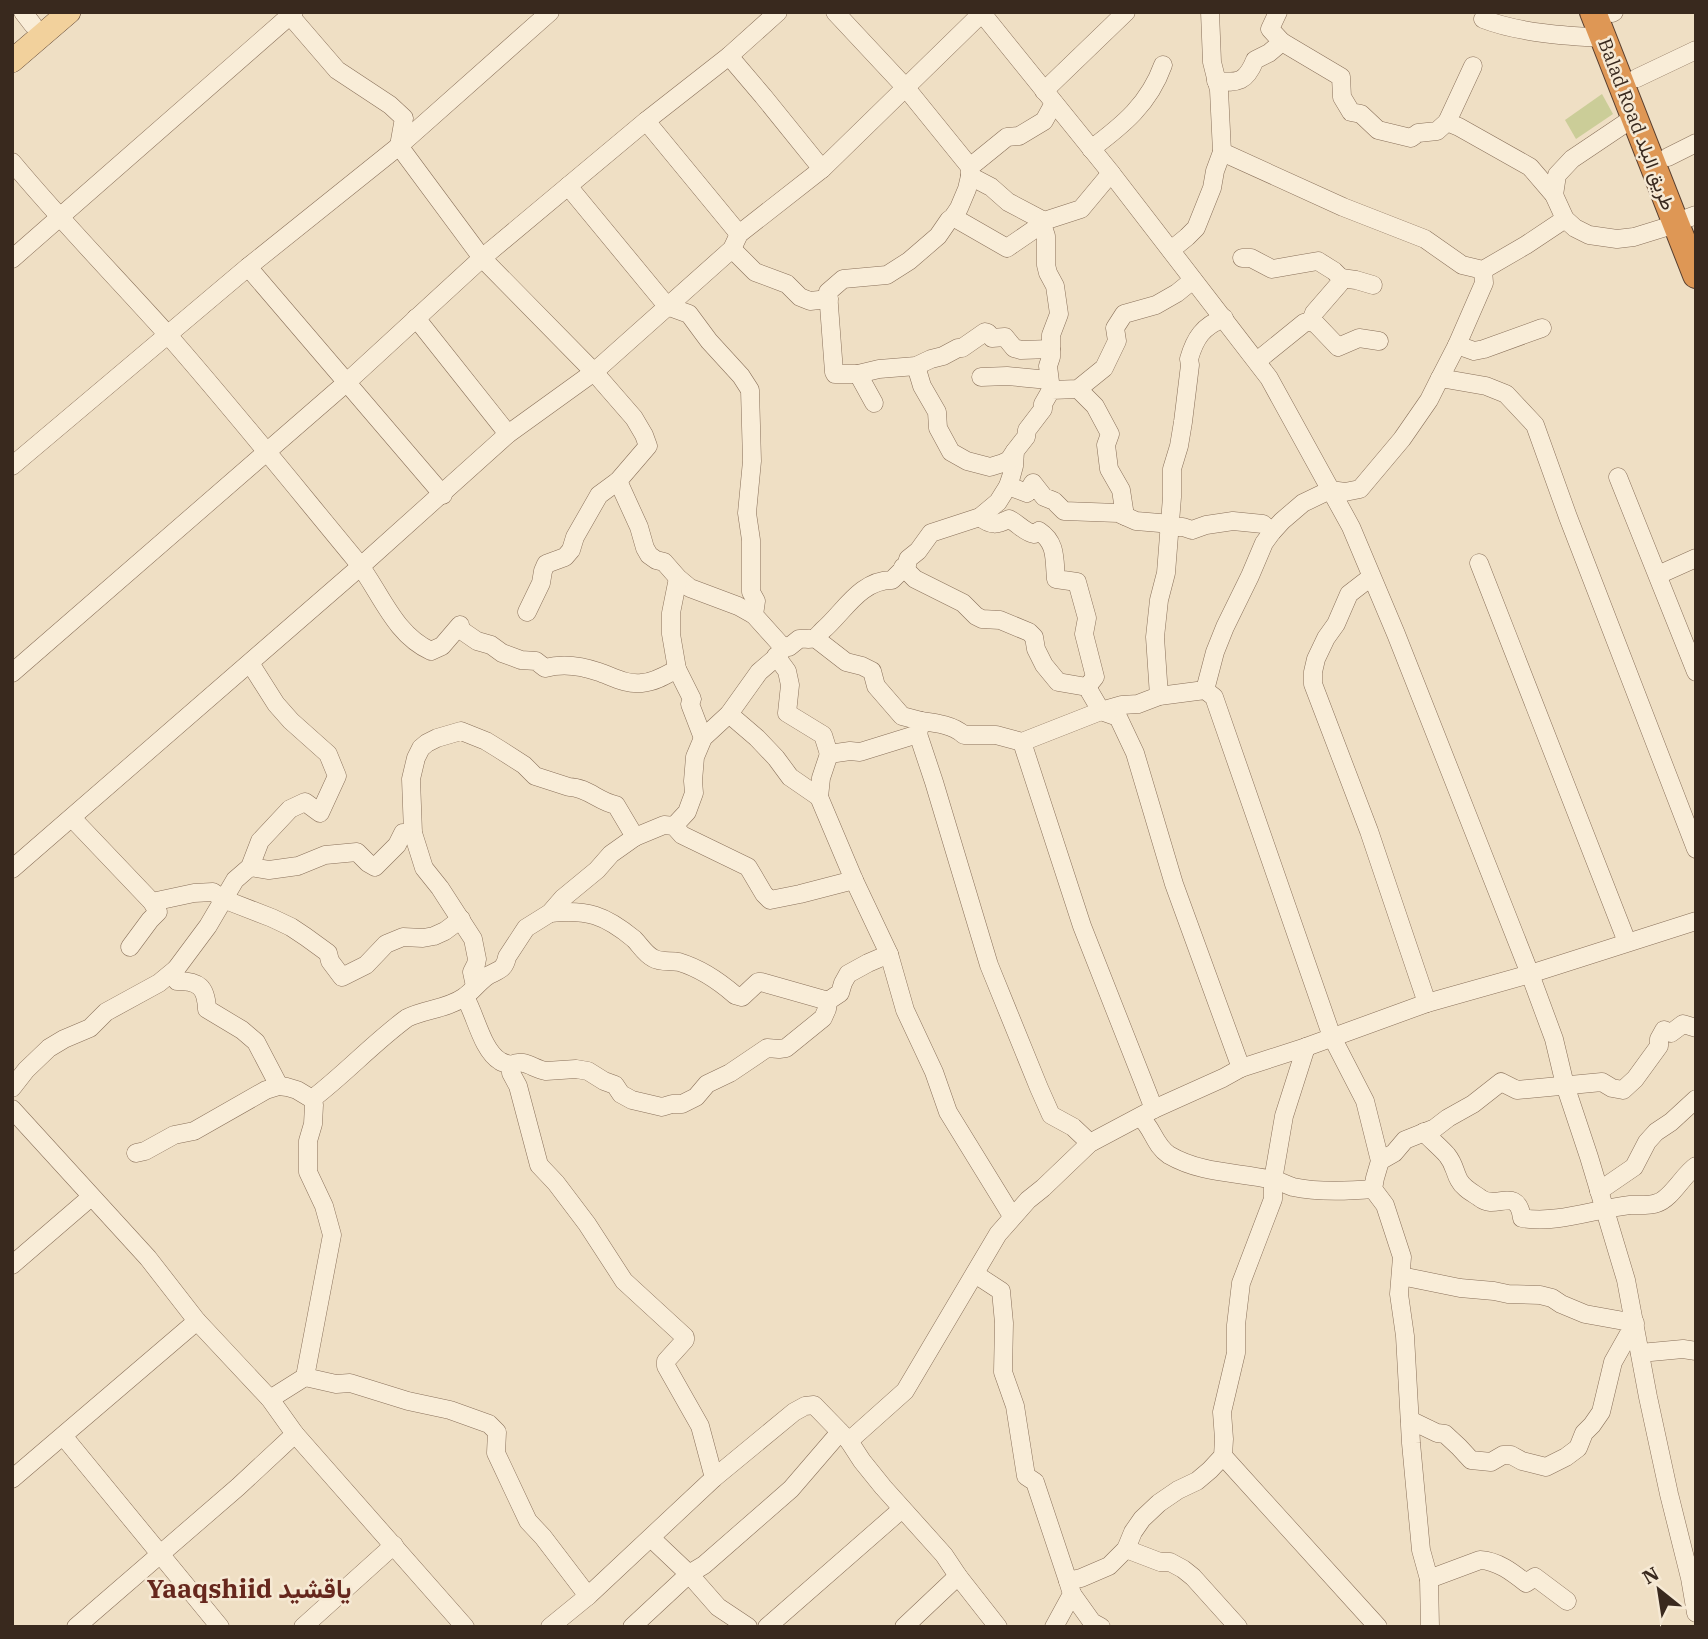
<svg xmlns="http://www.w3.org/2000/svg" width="1708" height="1639" viewBox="0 0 1708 1639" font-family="'IBM Plex Serif',Vazirmatn,serif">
<rect width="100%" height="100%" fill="#efdfc4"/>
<!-- park -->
<path fill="#cbcd98" d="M1602 94 1613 114 1576 139 1565 120Z"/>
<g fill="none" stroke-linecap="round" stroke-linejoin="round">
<!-- minor casing -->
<g stroke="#89705a" stroke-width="19">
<g id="minor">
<path d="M23 12 33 25"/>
<path d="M287 12 337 70 390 105 404 118 399 146 482 258 594 372 634 418 644 435 648 446 618 481 599 495 575 537 571 550 565 557 546 564 543 571 541 583 527 612"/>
<path d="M835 12 906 88 970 167V176L991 187 1008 202 1044 221 1081 209 1111 173"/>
<path d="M981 12 1111 173 1269 378 1351 527 1396 634 1530 974 1554 1039 1565 1085 1589 1157 1626 1280 1648 1397 1669 1494 1690 1578 1696 1613"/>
<path d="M1612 13 1614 12"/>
<path d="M1483 19C1519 33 1566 36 1604 38"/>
<path d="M1282 42 1341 77 1342 97 1351 112 1361 114 1378 130 1411 138 1418 133 1437 131 1447 122 1459 127 1530 167 1554 195 1565 219 1575 228 1589 235 1617 239 1634 237 1676 224"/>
<path d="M729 56 763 96 822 169"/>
<path d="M1637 78 1696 50"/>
<path d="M1216 81C1239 83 1246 82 1255 60L1269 53 1282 42 1270 29 1278 12"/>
<path d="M1044 91 1126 12"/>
<path d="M646 121 739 234"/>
<path d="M1447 122 1473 66"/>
<path d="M1091 149C1123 125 1149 104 1163 65"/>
<path d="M1222 152 1343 207 1425 239 1462 265 1483 270 1526 245 1565 219"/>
<path d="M1668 157 1696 143"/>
<path d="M12 162C62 222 116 277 168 335 232 408 293 484 355 559 380 590 393 634 431 651L442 646 460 625 461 630 477 641 491 645 502 653 521 660 536 661 545 668C563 663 582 666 599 672 613 677 627 685 642 683 655 682 666 675 677 669"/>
<path d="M970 167 1007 137 1019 136 1044 121 1054 103"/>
<path d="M970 176 967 189 959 208 953 217 949 220 938 236 909 261 887 275 843 279 828 292 834 372 835 374H858L879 369 916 366 931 359 943 356 958 348H962L985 332 988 333 992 338 1005 337 1014 348 1021 350 1051 349"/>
<path d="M568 186 667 306 689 314 709 341 741 376 750 390 752 461 747 513 751 540V592L756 601 754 615 781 645 789 647 799 639C803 638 811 640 815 638 818 636 820 633 823 630 844 612 860 580 892 580L907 565 908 559 918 551 931 533 980 517 998 502 1008 486 1011 477 1014 466 1015 451 1026 437 1027 430 1043 409V404L1051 390 1078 389 1104 368 1117 341 1115 328 1124 314 1156 305 1177 293 1193 280"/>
<path d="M1554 195 1557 175 1572 159 1633 118"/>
<path d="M953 217 1007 248 1042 224"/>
<path d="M1688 218 1696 215"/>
<path d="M1044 221 1042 224 1046 236V265L1048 273 1055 286 1059 314 1051 335V357L1048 366 1051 390"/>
<path d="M732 249 755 272 787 284 800 297 810 301 829 299"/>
<path d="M1171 250 1187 237 1196 228 1212 188 1215 171 1222 152 1219 90 1212 62 1210 12"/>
<path d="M1242 258H1251L1272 269 1318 261 1334 271 1341 278 1340 283 1314 313 1311 321"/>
<path d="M12 259 294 12"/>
<path d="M248 267 443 495"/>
<path d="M1483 270 1484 283 1457 345 1440 378 1486 386 1506 394 1535 425 1568 517 1696 849"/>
<path d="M1341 278 1356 280 1373 285"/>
<path d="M416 318 508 434"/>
<path d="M1457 345 1474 351 1484 349 1542 328"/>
<path d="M1257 361 1304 323 1311 321 1317 325 1338 347 1359 338 1379 341"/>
<path d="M916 366 922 386 937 412 938 428 951 452 967 461 990 467 1003 463 1009 460 1015 451"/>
<path d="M858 374 874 403"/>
<path d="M981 377 1007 376 1049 380"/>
<path d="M1078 389 1095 406 1110 434 1106 445 1109 469 1121 490 1125 516"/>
<path d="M12 466 248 267 399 146 550 12"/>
<path d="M1618 477 1696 672"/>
<path d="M618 481 639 527 645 548 649 555 656 560 664 562 678 578 690 588 738 606 754 615"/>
<path d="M1008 486 1027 493 1033 483 1044 497 1054 501 1064 511 1118 513 1136 521 1160 523 1170 527H1183L1192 530 1206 525 1233 521 1263 524 1272 532"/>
<path d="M980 517C991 526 997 525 1009 519 1019 524 1024 532 1034 534L1039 531C1057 543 1054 559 1056 579L1077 582 1087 618 1084 634 1095 677 1087 687"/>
<path d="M1479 563 1627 942"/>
<path d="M903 567 915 579 963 603 976 616 982 619 1000 620 1029 632 1034 637 1036 649 1044 665 1058 682 1087 687 1101 711 1118 717 1135 753 1174 884 1241 1068"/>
<path d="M1658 575 1696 558"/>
<path d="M1371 577 1349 594 1336 624 1326 638 1316 659 1313 672V684L1369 831 1427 1003"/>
<path d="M678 578 671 613V634L677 669 692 699 690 704 703 738"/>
<path d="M815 638 846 662 862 666 872 671 876 686 902 716 921 721"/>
<path d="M776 656 787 671 790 685 787 713 823 735 829 754 850 751 860 752 918 734 921 721C936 723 953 725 964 735H996L1022 742 1101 711 1122 705 1138 704 1159 696 1205 690 1214 697 1332 1037 1365 1101 1380 1161 1375 1178 1373 1189 1385 1205 1402 1257 1399 1294 1405 1336 1411 1443 1421 1550 1429 1579 1430 1627"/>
<path d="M12 673 346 383 482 258 646 121 729 56 778 12"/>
<path d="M1205 690 1215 652 1225 627 1250 576 1264 543 1272 532 1282 521 1303 503 1330 490 1345 492 1360 489 1402 439 1429 400 1440 378"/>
<path d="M1159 696 1155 637 1159 600 1166 573 1172 497V469L1179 446 1183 422 1190 365 1189 359C1195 338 1203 326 1224 318"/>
<path d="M729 714 757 738 776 758 790 777 819 797 854 880 889 954 905 1010 934 1072 948 1112 1012 1216"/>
<path d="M918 734 934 782 989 965 1039 1088 1051 1115 1073 1127 1090 1143"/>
<path d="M1022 742 1082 926 1154 1109"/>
<path d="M819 797 821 778 829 754"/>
<path d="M72 818 152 902 158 912 150 920 130 947"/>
<path d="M674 826 687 812 694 793 693 781 695 757 703 738 729 714 759 672 780 654 781 648"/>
<path d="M250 867 269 870 298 866 325 855 357 852 368 863 375 867 397 845 403 833H413"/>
<path d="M12 869 361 566 508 434 594 372 732 249 739 234 822 169 983 12"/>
<path d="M152 902 194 893 213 892 223 899 272 918 291 927 306 937 328 953 330 961 342 977 366 965 386 944 403 937 423 938 434 936 445 931 461 919"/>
<path d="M550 913C587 909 605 915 634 939 640 945 645 954 653 958 661 963 671 960 679 962 699 968 720 982 735 995L742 997 758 982H761L828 1001 840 993 843 983 848 974 868 963 889 954"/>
<path d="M176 969 174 975 177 981C199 981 206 987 207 1009L242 1030 256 1042 279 1086"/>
<path d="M475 986 472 972 476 964 477 959 473 939 440 888 424 868 413 833 411 779 416 758 421 748 427 743 437 738 461 731 486 741 499 749 524 765 535 776 569 787C587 787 599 802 616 805L635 837"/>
<path d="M465 997C476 1016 482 1050 500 1061 503 1063 507 1064 511 1065V1073L518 1086 539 1165 556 1183 587 1224 624 1281 685 1337V1340L666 1361V1366L700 1426 714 1478"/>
<path d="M511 1065C524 1058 533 1069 546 1071L576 1069 588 1071 604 1081 615 1085 621 1094 632 1100 662 1107 672 1104H682L696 1097 707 1084 730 1073 767 1048 779 1049 786 1048 823 1018 827 1009 828 1001"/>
<path d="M12 1088 26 1070 49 1048 64 1039 90 1028 106 1012 159 983 176 969 208 926 235 880 250 867 260 841 290 809 305 802 320 813 337 776 328 754 291 721 276 704 250 663"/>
<path d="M312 1099C345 1074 373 1043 407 1018 425 1009 447 1009 464 997 473 991 479 981 489 975 499 970 505 969 507 957L526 928 550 913 563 898 597 870 611 854 635 837 664 825 674 826 682 835 748 867 764 894 770 900 800 894 854 880"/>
<path d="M12 1109 148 1258 197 1321 270 1399 295 1434 465 1627"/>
<path d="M1140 1117C1153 1128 1154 1145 1169 1155 1202 1174 1237 1172 1273 1180 1280 1181 1286 1185 1293 1187 1316 1192 1349 1191 1373 1189"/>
<path d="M1424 1132C1431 1140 1440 1147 1447 1155 1455 1165 1454 1171 1459 1180 1463 1188 1473 1193 1480 1198 1496 1211 1517 1185 1522 1218 1558 1224 1594 1209 1630 1205 1638 1205 1649 1206 1657 1203 1671 1199 1683 1175 1696 1166"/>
<path d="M136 1153 145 1151 174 1135 194 1131 266 1090 279 1086 287 1087 297 1090 312 1099 314 1105 313 1124 308 1141V1172L324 1206 332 1235 305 1377 270 1399"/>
<path d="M1380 1161 1394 1153 1405 1140 1435 1128 1448 1118 1473 1104 1501 1082 1517 1090 1602 1082 1612 1088 1623 1090 1635 1079 1659 1046V1039L1664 1030 1671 1033 1683 1024 1696 1028"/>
<path d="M1599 1191 1634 1167 1647 1142 1656 1132 1671 1122 1696 1099"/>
<path d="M12 1265 91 1197"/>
<path d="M975 1274 1001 1291 1004 1323 1003 1372 1015 1406 1026 1476 1035 1482 1068 1581"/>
<path d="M1401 1276 1460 1288 1494 1291 1508 1294 1540 1295 1552 1298 1561 1304 1585 1314 1635 1323 1613 1362 1601 1412 1592 1425 1584 1433 1578 1448 1566 1457 1546 1467 1522 1461 1511 1455H1503L1491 1462 1471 1460 1459 1447 1445 1434 1437 1433 1410 1420"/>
<path d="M1640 1353 1683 1349 1696 1351"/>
<path d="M305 1377 336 1384 350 1383 408 1401 450 1410 489 1424 497 1432 496 1453 528 1521 543 1537 588 1596"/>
<path d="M64 1437 220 1627"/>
<path d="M849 1441 905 1391 998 1234 1028 1200 1043 1188 1090 1143 1154 1109 1223 1078 1241 1068 1306 1047 1427 1003 1530 974 1696 921"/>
<path d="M1223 1456 1378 1627"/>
<path d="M12 1479 197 1321"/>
<path d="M651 1538 689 1574 718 1607 748 1627"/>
<path d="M1126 1549 1160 1562H1170L1183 1569 1193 1577 1238 1627"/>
<path d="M1429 1579 1480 1560C1498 1561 1512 1572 1526 1583L1535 1577 1567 1601"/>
<path d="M1072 1594 1092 1622 1101 1627"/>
<path d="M76 1627 238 1487 295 1434"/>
<path d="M303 1627 394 1545"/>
<path d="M550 1627 588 1596 714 1478 794 1412 805 1406 814 1405 849 1441 862 1461 883 1487 944 1555 958 1576 998 1627"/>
<path d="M632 1627 689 1574 704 1565 791 1489 840 1432"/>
<path d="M767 1627 902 1509"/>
<path d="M904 1627 958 1576"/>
<path d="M1054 1627 1072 1594 1068 1581 1081 1578 1109 1566 1126 1549 1133 1532 1142 1519 1159 1503 1178 1490 1197 1481 1210 1470 1223 1456 1224 1439 1222 1412 1236 1353V1325L1241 1283 1273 1199V1180L1284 1116 1306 1047"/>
</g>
</g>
<!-- major casing -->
<g stroke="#573e2f" stroke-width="24">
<path id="major" d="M12 61 69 12"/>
</g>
<!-- highway casing -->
<g stroke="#573e2f" stroke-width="28">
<path id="highway" d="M1593 12 1696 275"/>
</g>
<!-- minor -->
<use href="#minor" stroke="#f9edd8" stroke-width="18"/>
<!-- major -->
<use href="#major" stroke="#f2d19c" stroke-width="23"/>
<!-- highway -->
<use href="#highway" stroke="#de9755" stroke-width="26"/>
</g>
<g text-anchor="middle" stroke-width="5" stroke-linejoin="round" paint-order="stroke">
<!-- street labels -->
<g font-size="19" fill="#39291e" stroke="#f6e9d4">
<text transform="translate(1637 124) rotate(69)" y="7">Balad Road طريق البلد</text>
</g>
<!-- district labels -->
<g font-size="26" font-weight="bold" fill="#66271d" stroke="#f6e9d4">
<text x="249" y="1598">Yaaqshiid ياقشيد</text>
</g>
</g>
<!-- border -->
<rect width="1708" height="1639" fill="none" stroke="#39291e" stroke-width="28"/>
<!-- north arrow -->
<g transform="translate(1659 1590) rotate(330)" stroke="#f6e9d4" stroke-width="5" paint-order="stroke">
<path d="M0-5L12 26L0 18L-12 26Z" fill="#39291e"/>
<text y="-10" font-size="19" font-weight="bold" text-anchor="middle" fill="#39291e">N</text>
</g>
</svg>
